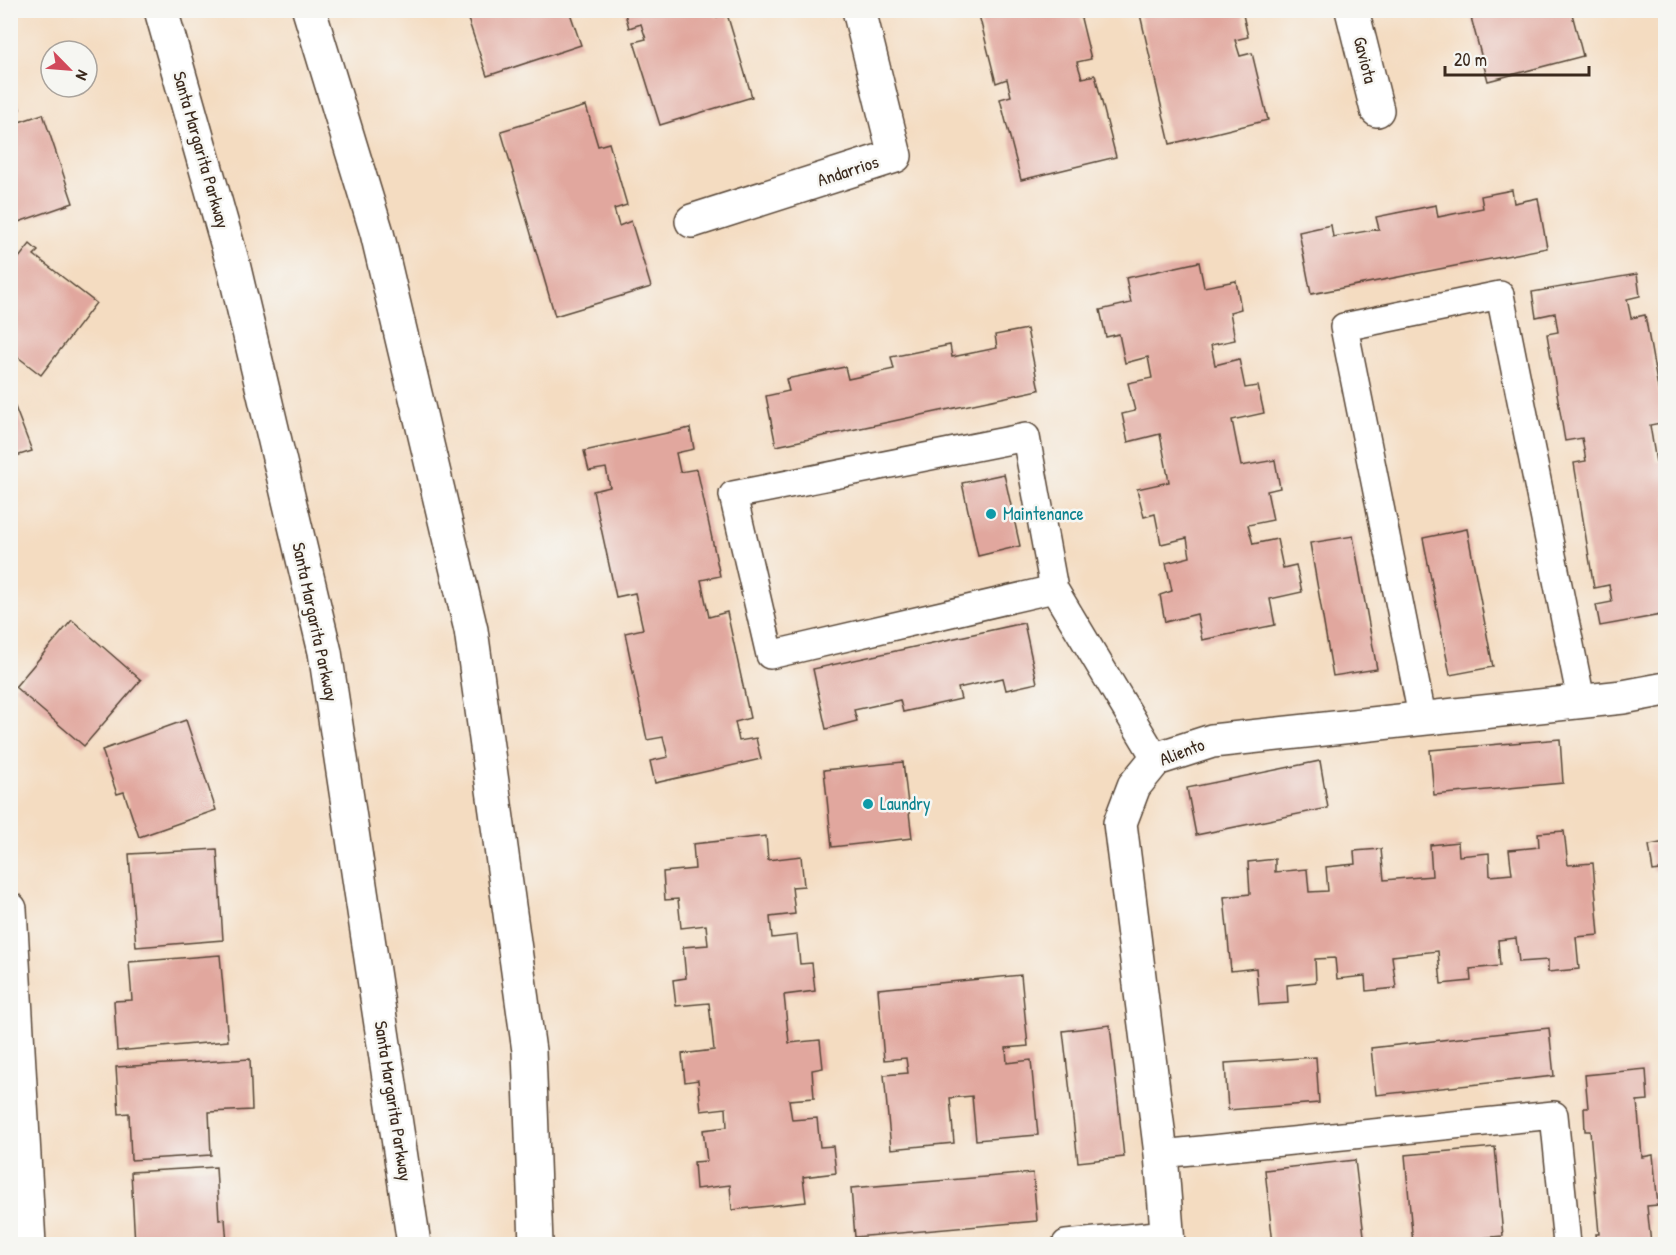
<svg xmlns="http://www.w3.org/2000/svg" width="1676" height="1255" viewBox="0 0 1676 1255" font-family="'Patrick Hand',sans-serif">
<rect width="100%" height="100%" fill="#f6f6f2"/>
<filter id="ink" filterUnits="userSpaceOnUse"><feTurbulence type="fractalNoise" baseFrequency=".0167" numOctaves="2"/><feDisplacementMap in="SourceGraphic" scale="12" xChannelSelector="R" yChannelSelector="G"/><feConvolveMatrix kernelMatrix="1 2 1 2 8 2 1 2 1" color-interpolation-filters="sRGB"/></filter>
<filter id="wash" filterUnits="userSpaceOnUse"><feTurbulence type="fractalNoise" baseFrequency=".008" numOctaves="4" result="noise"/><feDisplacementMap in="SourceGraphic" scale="24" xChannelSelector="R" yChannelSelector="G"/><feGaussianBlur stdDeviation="1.35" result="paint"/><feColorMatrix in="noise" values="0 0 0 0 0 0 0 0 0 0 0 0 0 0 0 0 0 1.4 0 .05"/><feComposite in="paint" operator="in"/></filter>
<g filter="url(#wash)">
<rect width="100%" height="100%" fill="#f4dcc1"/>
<g id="blocks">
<!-- building -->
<g fill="#e1a79e">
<path d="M465 10H569L581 45 487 76Z"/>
<path d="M624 10H714L716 17 727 14 752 97 660 125 634 42 646 39 641 24 629 28Z"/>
<path d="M996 10H1079L1091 59 1077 62 1082 78 1095 75 1116 157 1021 180 1000 99 1011 96 1007 79 996 83 979 15Z"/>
<path d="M1139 10H1242L1248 37 1235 40 1240 56 1252 53 1268 120 1170 144Z"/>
<path d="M1469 10H1571L1583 56 1488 81Z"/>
<path d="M10 83 20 109 10 112Z"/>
<path d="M586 106 598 146 609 143 627 205 614 209 619 226 631 221 651 287 555 316 501 131Z"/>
<path d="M43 114 73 203 10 225V125Z"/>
<path d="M1512 190 1514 203 1538 198 1547 248 1311 294 1299 232 1331 225 1333 237 1379 229 1376 217 1436 205 1438 217 1483 208 1481 196Z"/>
<path d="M30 244 38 251 34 255 96 303 41 375 10 351V269Z"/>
<path d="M1199 262 1204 287 1236 281 1241 309 1230 312 1235 340 1211 345 1215 365 1239 359 1245 388 1258 386 1264 413 1232 420 1241 466 1275 460 1280 488 1267 491 1273 520 1248 525 1253 544 1277 539 1283 568 1296 565 1302 592 1270 599 1275 625 1202 640 1197 614 1165 622 1160 595 1172 591 1166 563 1190 557 1187 538 1161 544 1155 514 1144 517 1137 489 1169 482 1160 434 1128 442 1122 414 1135 411 1128 383 1152 378 1148 357 1125 363 1119 334 1106 337 1100 310 1131 303 1126 278Z"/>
<path d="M1637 274 1640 296 1627 299 1631 318 1645 315 1660 399 1666 398V422L1650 425 1656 462 1666 460V614L1600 626 1596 605 1612 602 1609 585 1594 588 1574 463 1586 461 1582 438 1565 441 1547 334 1558 332 1555 313 1536 317 1532 292Z"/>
<path d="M1027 329 1039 390 776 446 766 396 789 391 786 379 845 367 848 379 894 369 891 357 950 345 952 357 997 348 995 335Z"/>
<path d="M10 394 32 451 10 458Z"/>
<path d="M690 428 694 449 676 453 680 472 697 469 720 576 701 580 709 617 727 612 750 718 735 722 739 741 756 738 761 759 655 783 650 761 668 757 663 737 647 740 625 633 643 629 635 593 616 597 593 491 610 487 606 468 589 471 584 451Z"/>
<path d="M1004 474 1020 546 978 556 962 483Z"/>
<path d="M1467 529 1493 667 1450 675 1423 538Z"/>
<path d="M1353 536 1377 669 1333 676 1310 543Z"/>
<path d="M72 620 141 680 84 746 15 687Z"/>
<path d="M1024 623 1037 683 1006 690 1003 678 958 688 961 699 903 712 900 700 854 710 857 721 826 729 813 669Z"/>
<path d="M186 720 216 810 139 837 124 792 117 794 102 750Z"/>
<path d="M1560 739 1563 783 1434 795 1430 750Z"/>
<path d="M1320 761 1328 808 1196 835 1187 788Z"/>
<path d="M903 762 912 838 832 847 824 770Z"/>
<path d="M1564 831 1568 865 1593 863 1599 935 1576 937 1579 969 1548 972V960L1519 962 1516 938 1498 940 1500 966 1470 969 1471 981 1441 984 1438 951 1392 956 1396 988 1366 991 1365 976 1337 979 1335 958 1315 959 1316 982 1287 985 1288 1003 1259 1005 1256 968 1231 971 1224 897 1250 894 1248 862 1275 859V872L1307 869 1309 892 1328 891 1326 867 1355 864 1354 851 1381 849 1384 880 1432 876 1430 845 1458 842 1459 856 1489 853 1490 876 1512 874 1509 850 1539 847 1538 833Z"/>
<path d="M766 836 768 860 801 856 804 886 792 887 795 914 770 917 772 938 797 935 800 964 812 963 815 991 784 995 789 1043 820 1040 823 1068 812 1070 814 1098 789 1100 792 1120 817 1118 820 1147 833 1146 836 1173 803 1177 806 1202 732 1210 730 1185 696 1189 694 1162 707 1161 703 1130 727 1127 726 1108 701 1111 698 1080 685 1082 682 1054 714 1050 709 1003 676 1006 673 980 686 978 683 947 708 945 706 925 681 928 678 899 665 900 663 872 695 869 693 844Z"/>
<path d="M1666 842V869L1653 871 1649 845Z"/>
<path d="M217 849 223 940 136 947 129 854Z"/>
<path d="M220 955 228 1041 117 1051 114 1001 132 1000 129 962Z"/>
<path d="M1021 975 1028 1046 1006 1048 1007 1063 1031 1060 1038 1135 976 1140 972 1096 950 1098 954 1143 891 1149 884 1075 908 1073 906 1058 884 1060 878 989Z"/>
<path d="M1110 1025 1124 1157 1078 1162 1063 1031Z"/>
<path d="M1549 1028 1554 1076 1376 1095 1371 1048Z"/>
<path d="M1316 1057 1319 1103 1228 1110 1225 1063Z"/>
<path d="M250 1059 252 1110 209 1112 211 1155 131 1160 129 1113 119 1114 116 1067Z"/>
<path d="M1646 1069 1648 1100 1637 1101 1642 1157 1653 1155 1658 1205 1647 1206 1651 1244H1597L1596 1234H1599L1590 1131H1585L1584 1108H1588L1585 1075Z"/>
<path d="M1495 1147 1503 1236 1413 1244 1405 1155Z"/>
<path d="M1355 1160 1365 1244H1273L1265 1170Z"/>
<path d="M216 1167 219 1220 225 1219 227 1244H135L131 1172Z"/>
<path d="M1033 1173 1037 1221 855 1237 851 1188Z"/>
</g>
</g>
</g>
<g filter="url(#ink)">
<use href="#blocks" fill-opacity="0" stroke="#574536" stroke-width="1.5"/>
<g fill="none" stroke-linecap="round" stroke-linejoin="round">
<!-- lane casing -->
<g stroke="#574536" stroke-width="30">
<g id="lane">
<path d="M1054 589 770 655 733 495 1026 437 1054 589 1156 759"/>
<path d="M1422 716 1344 327 1500 295 1581 700"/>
<path d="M1161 1154 1554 1115 1567 1244"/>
<path d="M1066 1244 1167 1234"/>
</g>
</g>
<!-- street casing -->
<g stroke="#574536" stroke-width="36">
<g id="street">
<path d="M1352 10 1377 110"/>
<path d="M692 221 895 156 859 10"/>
<path d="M10 909 29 1244"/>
<path d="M1168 1244 1161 1154 1120 823 1134 786 1156 759 1212 741 1623 697 1666 689"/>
</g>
</g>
<!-- primary casing -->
<g stroke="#574536" stroke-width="36">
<g id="primary">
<path d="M161 10 233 264 325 652 414 1244"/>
<path d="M309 10 377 233 471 630 529 1051 536 1244"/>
</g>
</g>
<!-- lane -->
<use href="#lane" stroke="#fff" stroke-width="27"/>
<!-- street -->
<use href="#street" stroke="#fff" stroke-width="33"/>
<!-- primary -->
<use href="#primary" stroke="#fff" stroke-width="33"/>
</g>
</g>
<!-- markers -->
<g fill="#0f9aa8" stroke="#f6f6f2" stroke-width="2">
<circle cx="991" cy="514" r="6"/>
<circle cx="868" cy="804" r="6"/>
</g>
<g text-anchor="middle" stroke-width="5" stroke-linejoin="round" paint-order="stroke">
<!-- street labels -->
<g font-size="18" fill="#3b2a1e" stroke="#f6f6f2">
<text transform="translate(1365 60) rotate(76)" y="6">Gaviota</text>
<text transform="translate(201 150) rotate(74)" y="6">Santa Margarita Parkway</text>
<text transform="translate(848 171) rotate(-18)" y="6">Andarrios</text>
<text transform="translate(315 622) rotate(78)" y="6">Santa Margarita Parkway</text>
<text transform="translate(1182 752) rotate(-21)" y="6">Aliento</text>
<text transform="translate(393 1101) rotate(81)" y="6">Santa Margarita Parkway</text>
</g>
<!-- culture labels -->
<g font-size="18" fill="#0d838f" stroke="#f6f6f2" text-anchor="start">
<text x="1003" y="520">Maintenance</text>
<text x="880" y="810">Laundry</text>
</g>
</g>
<!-- margin -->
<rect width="1676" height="1255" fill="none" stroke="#f6f6f2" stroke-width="36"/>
<!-- north arrow -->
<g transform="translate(69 69) rotate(115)"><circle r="28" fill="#f6f6f2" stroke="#aba49d" stroke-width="1.5"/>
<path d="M0-4.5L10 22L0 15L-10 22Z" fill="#d1495b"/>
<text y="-9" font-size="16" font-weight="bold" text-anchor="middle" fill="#3b2a1e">N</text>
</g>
<!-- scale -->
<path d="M1445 66v9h144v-9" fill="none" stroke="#3b2a1e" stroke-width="3"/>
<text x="1454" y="66" font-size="18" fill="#3b2a1e" stroke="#f6f6f2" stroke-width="4.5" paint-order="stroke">20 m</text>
</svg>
